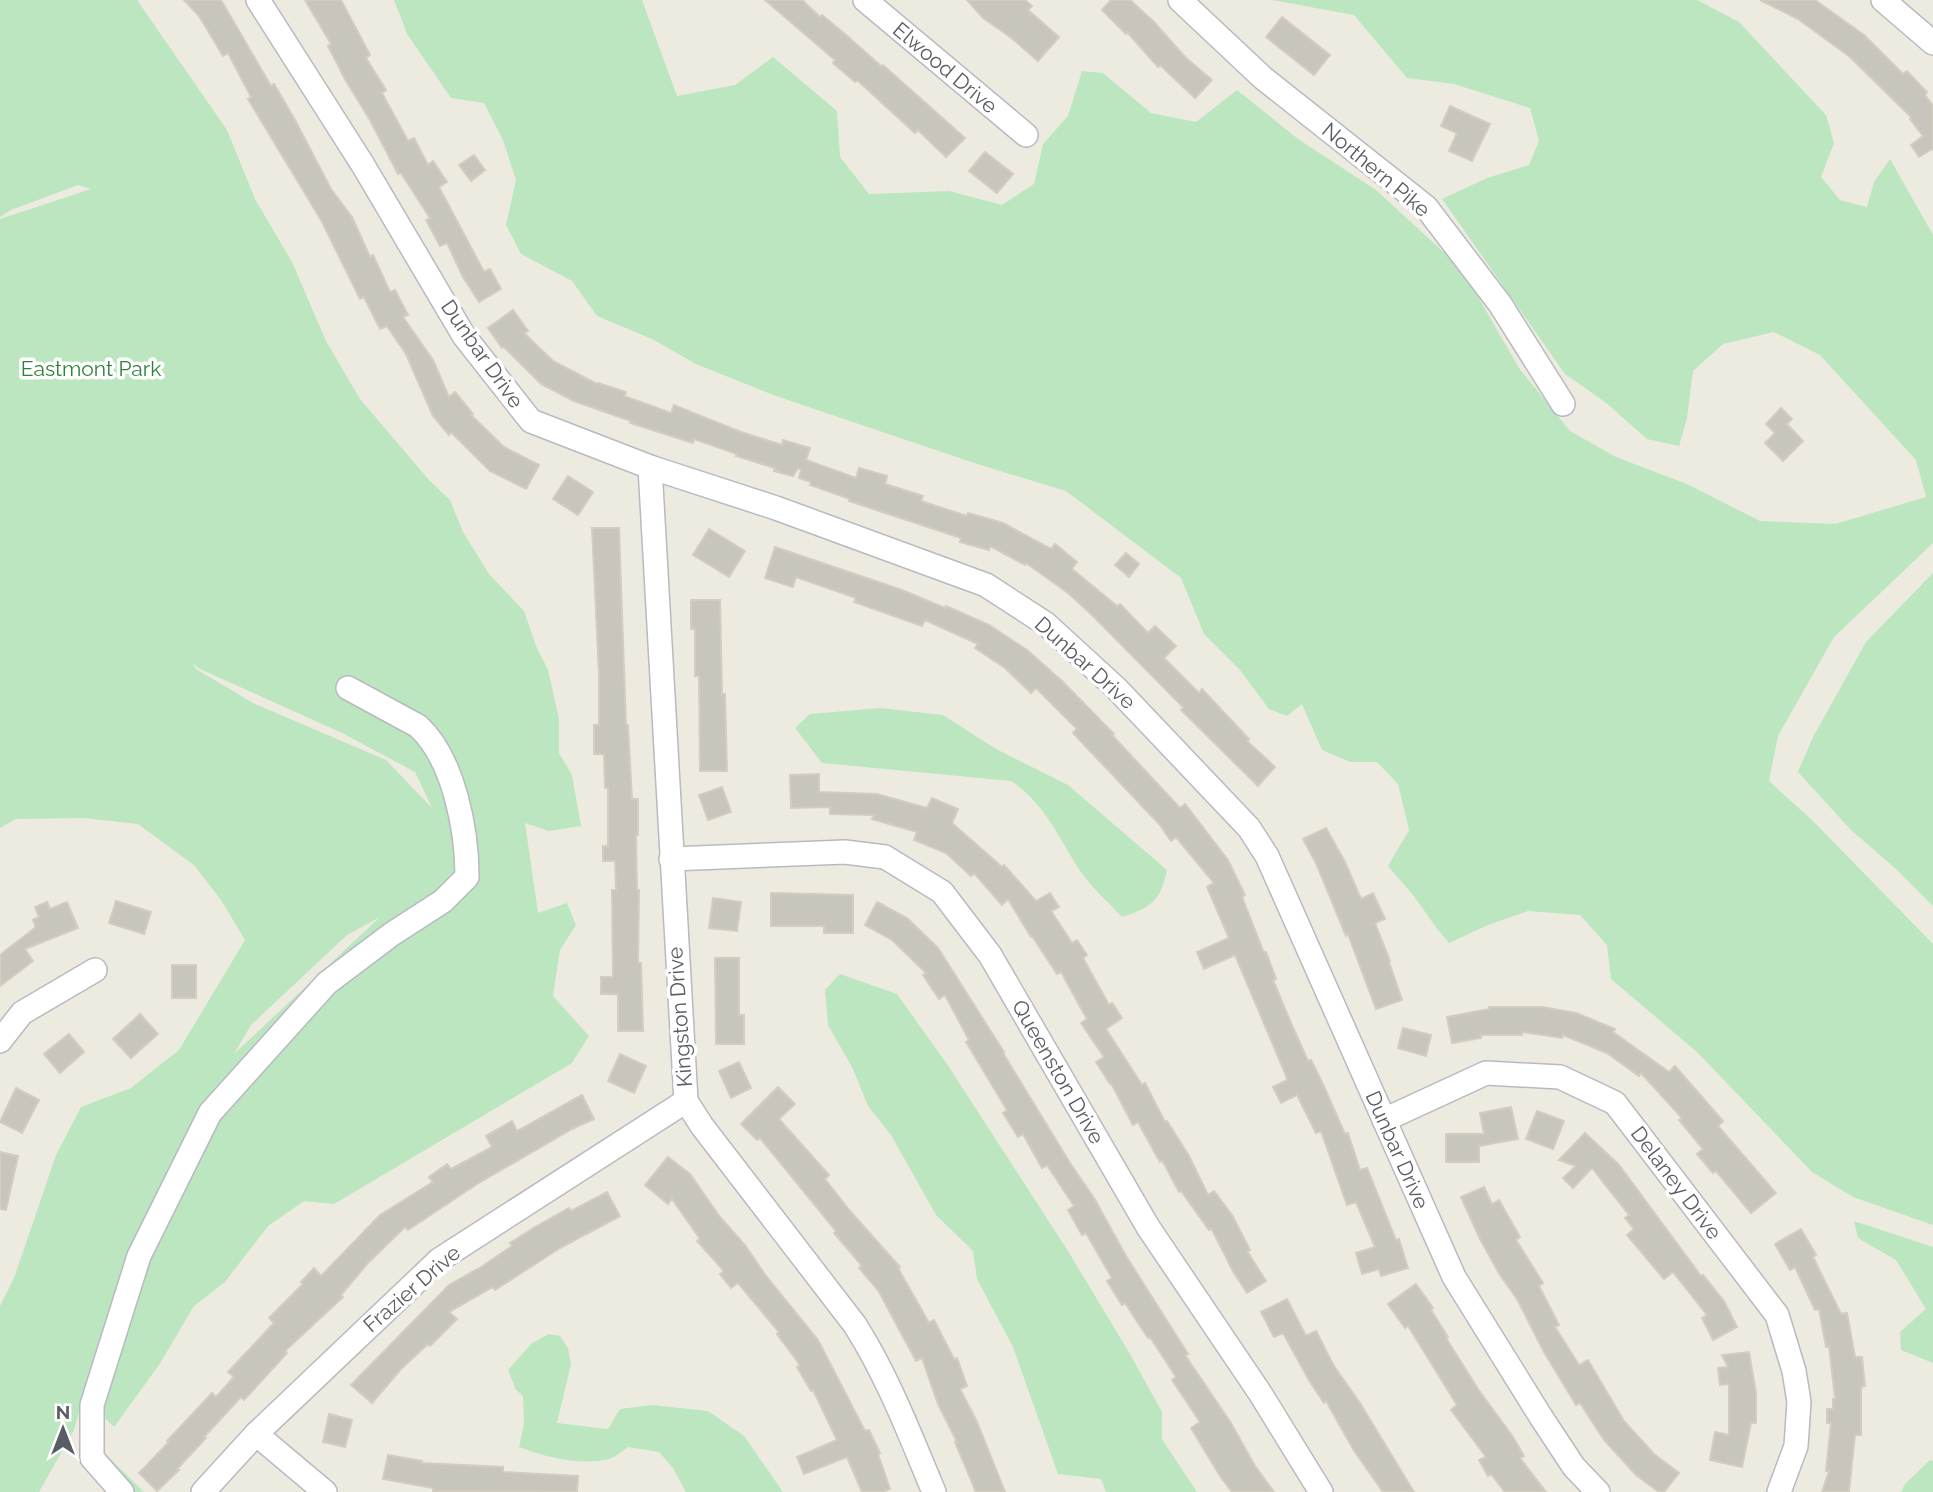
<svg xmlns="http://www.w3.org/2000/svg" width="1933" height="1492" viewBox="0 0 1933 1492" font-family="Raleway,sans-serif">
<rect width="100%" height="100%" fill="#edebe0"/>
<!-- green -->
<g fill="#bbe6bf" fill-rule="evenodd">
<path d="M0 0H137L227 130 255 199 292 262 326 341 360 399 429 480 450 500 463 532 489 574 524 611 536 646 548 670 559 719V753L572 775 581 826 549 831 525 823 538 913 567 903 576 925 560 950 553 996 589 1036 572 1063 334 1204 304 1201 268 1226 225 1282 194 1306 159 1365 114 1427 104 1417 96 1445 144 1492H106L80 1463 81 1405 74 1430 39 1492H0V1306L14 1278 56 1155 81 1107 131 1088 179 1050 245 940 221 900 194 865 138 824 83 818 16 819 0 828V219L91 189 78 185 11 210 0 217ZM193 663 198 668 344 734 415 772 432 808 386 760 253 703 196 669ZM380 917 234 1054 251 1025 347 935Z"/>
<path d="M394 0H642L677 96 735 85 773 57 837 111 840 157 869 194 949 191 1002 205 1034 184 1043 144 1068 116 1082 71 1103 73 1151 113 1196 122 1237 90 1298 139 1376 190 1462 269 1519 368 1570 431 1616 457 1687 484 1760 521 1835 524 1926 497 1916 460 1820 355 1774 332 1723 344 1693 371 1687 418 1679 446 1647 439 1605 402 1565 374 1442 199 1487 178 1529 165 1539 141 1530 108 1454 84 1407 78 1354 15 1272 0H1697L1739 22 1826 115 1834 143 1821 177 1840 200 1867 207 1874 182 1890 159 1933 235V543L1834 637 1778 736 1769 781 1813 821 1933 944V1225L1853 1197 1812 1172 1697 1052 1611 979 1607 945 1580 915 1528 911 1488 925 1449 943 1438 930 1413 895 1388 866 1409 830 1398 784 1377 762H1350L1322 750 1302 704 1287 716 1269 709 1240 670 1204 634 1181 578 1066 491 974 463 776 396 696 364 652 339 597 316 572 281 521 254 506 225 516 180 503 140 484 103 451 98 407 34Z"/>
<path d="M1933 573V906L1896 869 1851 830 1798 772 1813 737 1866 642Z"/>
<path d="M880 708 943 715 996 749 1068 785 1167 870C1161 900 1151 908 1122 917 1109 903 1092 888 1081 872 1059 839 1045 803 1011 781L822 763 795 728 810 714Z"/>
<path d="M840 974 897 994 947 1064 1068 1251 1130 1354 1162 1412V1439L1197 1492H1106L1101 1479 1058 1474 1013 1347 977 1279 973 1251 936 1215 891 1135 868 1106 853 1069 828 1025 825 990Z"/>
<path d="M1854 1221 1933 1247V1363L1901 1350 1900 1332 1926 1309 1896 1260 1858 1238Z"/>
<path d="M549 1334 560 1336 568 1348 571 1364 557 1423 608 1429 620 1409 652 1405 708 1411 744 1436 783 1492H686L673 1468 659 1452 628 1447C622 1451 616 1457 609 1459 581 1466 545 1457 519 1447L524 1425 523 1396 516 1390 508 1370 532 1343Z"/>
<path d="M1930 1460 1933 1461V1492H1901L1905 1484Z"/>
</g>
<!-- building -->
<g fill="#c8c5bd" stroke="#d2cdbe" stroke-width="2">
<path d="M184 0H221L271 86 274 84 295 120 331 189 352 217 370 257 373 255 390 292 395 290 408 315 403 317 433 360 449 397 455 392 473 414 471 415 504 447 539 465 526 489 490 471 451 432 449 435 433 416 406 354 387 326 380 329 364 297 360 299 321 220 248 99 251 97 228 53 223 56 199 16Z"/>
<path d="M305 0H341L370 55 366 58 386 90 382 93 408 141 414 138 428 165 433 161 447 182 439 187 484 272 490 269 501 289 479 302 463 277 447 243 440 246 426 220 430 218 401 173 398 174 370 120 346 81 328 46 331 44Z"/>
<path d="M765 0H802L820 17 822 15 845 34 882 67 883 65 965 138 946 157 918 130 915 133 857 80 855 82 833 63 835 60Z"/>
<path d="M967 0H1025L1032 6 1028 10 1059 37 1038 61 1009 36 983 18Z"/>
<path d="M1111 0H1130L1154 22 1185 57 1212 80 1195 98 1160 65 1158 67 1127 32 1126 34 1102 10Z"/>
<path d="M1760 0H1815L1864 35 1903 74 1907 71 1927 92 1925 95 1933 106V150L1932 149 1919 157 1911 145 1923 136 1910 119 1912 118 1850 57 1798 19Z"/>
<path d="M1282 17 1330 55 1314 75 1266 37Z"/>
<path d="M1450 106 1490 124 1472 161 1449 151 1457 133 1441 126Z"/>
<path d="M985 152 1013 174 997 193 969 171Z"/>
<path d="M474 155 485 170 471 181 459 165Z"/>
<path d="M513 310 528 331 524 333 553 361 597 384 598 383 626 392 624 396 671 413 674 405 741 432 782 445 783 440 810 448 806 460 856 478 859 468 887 476 885 484 923 496 921 501 967 516 968 513 1003 523 1051 549 1055 544 1077 562 1072 569 1117 606 1120 604 1148 633 1155 626 1176 646 1164 658 1199 693 1202 689 1249 739 1247 741 1275 767 1258 786 1181 710 1184 708 1091 614 1068 593 1026 563 1025 565 990 546 989 550 960 542 961 538 849 501 850 499 810 485 811 482 799 478 801 470 798 468 793 476 774 471 775 468 736 456 737 454 694 439 693 443 630 423 631 421 574 401 541 384 504 347 502 348 488 328Z"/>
<path d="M1781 408 1792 419 1787 424 1803 441 1783 461 1765 443 1775 433 1766 424Z"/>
<path d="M568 476 593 492 578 515 553 499Z"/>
<path d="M592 528H619L626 725H628L632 799H638V835H636L637 890H639L638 963H641L643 1031H618V994H601V977H613L612 890H616L615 861H603V846H608V788H605L604 754H594V725H599V675Z"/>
<path d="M709 529 745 551 729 577 693 555Z"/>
<path d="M775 547 902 590 945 608 946 606 989 625 1027 650 1062 681 1114 734 1112 735 1180 808 1185 804 1228 860 1245 895 1242 897 1264 953 1266 952 1276 979 1273 980 1288 1016 1308 1061 1311 1060 1322 1082 1345 1134 1348 1133 1360 1170 1367 1168 1396 1240 1399 1239 1408 1268 1381 1276 1379 1269 1362 1274 1356 1253 1375 1247 1356 1202 1347 1205 1321 1131 1316 1133 1297 1095 1281 1103 1273 1087 1287 1080 1285 1073 1235 955 1204 969 1197 952 1229 938 1207 887 1214 883 1176 837 1171 841 1160 825 1073 733 1077 729 1036 688 1031 693 1005 668 975 648 978 644 925 620 922 626 854 602 856 598 796 577 793 587 765 578Z"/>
<path d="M1126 553 1139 564 1129 577 1115 565Z"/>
<path d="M691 600H720L722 694H725L727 771H700L699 676H695V629H691Z"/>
<path d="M819 774V792L877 794 927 808 932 798 958 809 952 823 1002 867 1004 865 1036 901 1050 893 1059 907 1051 911 1072 943 1077 940 1087 955 1083 958 1109 1005 1112 1003 1122 1018 1106 1029 1142 1085 1145 1083 1165 1122 1167 1121 1189 1156 1208 1195 1214 1191 1232 1215 1250 1250 1247 1251 1266 1281 1247 1293 1234 1273 1211 1228 1209 1230 1181 1191 1179 1192 1162 1160 1160 1162 1138 1122 1133 1125 1111 1083 1110 1084 1096 1062 1104 1057 1081 1023 1087 1019 1061 972 1057 974 1032 936 1031 937 1008 899 1002 905 974 873 971 876 946 853 914 840 917 832 872 819 874 815 830 814V807L791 808 790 775Z"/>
<path d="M722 787 731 812 708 820 699 795Z"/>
<path d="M1326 828 1345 862 1361 899 1373 893 1385 919 1375 923 1390 961 1389 962 1402 1000 1376 1009 1348 934 1346 936 1316 863 1303 839Z"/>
<path d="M771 893 853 895V933H824V926H771Z"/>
<path d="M713 898 741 902 737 931 709 928Z"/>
<path d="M116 901 151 912 144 934 109 923Z"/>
<path d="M47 902 50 909 67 902 78 928 25 949 33 961 0 986V955L36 927 33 920 39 917 35 907Z"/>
<path d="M877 902 907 918 938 948 1004 1052 1003 1053 1070 1163 1094 1198 1126 1256 1188 1354 1185 1355 1231 1423 1255 1466 1274 1492H1232L1220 1476 1191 1428 1200 1422 1172 1380 1176 1377 1150 1337 1148 1338 1125 1303 1122 1305 1107 1281 1112 1278 1086 1233 1082 1235 1068 1210 1074 1206 1047 1165 1042 1168 1023 1134 1018 1137 1003 1113 1007 1110 966 1042 969 1040 945 995 939 999 923 975 926 973 892 940 865 925Z"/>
<path d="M715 958H739V1015H744V1044H716Z"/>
<rect x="172" y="965" width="24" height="33"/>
<path d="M1489 1007H1542L1576 1013 1615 1029 1613 1032 1669 1072 1675 1066 1723 1121 1718 1126 1776 1193 1751 1213 1716 1171 1713 1173 1697 1154 1703 1149 1679 1120 1682 1118 1641 1073 1639 1076 1607 1053 1563 1035 1562 1038 1522 1032V1035H1481V1038L1452 1043 1447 1017 1489 1009Z"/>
<path d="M140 1014 158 1034 131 1058 113 1039Z"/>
<path d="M1403 1028 1431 1035 1426 1056 1398 1048Z"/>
<path d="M69 1034 84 1052 60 1073 44 1054Z"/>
<path d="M620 1054 646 1066 634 1093 608 1081Z"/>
<path d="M739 1062 751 1088 731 1098 719 1071Z"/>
<path d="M778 1087 795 1104 779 1119 829 1175 825 1179 850 1211 900 1267 898 1268 929 1323 934 1320 954 1359 957 1358 967 1386 960 1389 977 1422 1005 1492H976L955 1442H957L938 1404 922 1358 916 1361 878 1290 859 1268 862 1266 834 1233 836 1231 760 1138 757 1140 741 1124Z"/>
<path d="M16 1088 39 1100 22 1133 0 1122Z"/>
<path d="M582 1095 594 1119 572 1129 477 1184 408 1230 405 1227 367 1264 341 1295 343 1297 285 1351 287 1353 244 1400 241 1397 204 1437 206 1438 177 1469 179 1470 157 1491 139 1473 169 1442 167 1441 212 1393 216 1397 234 1377 228 1372 274 1323 269 1318 303 1284 301 1282 314 1268 321 1276 380 1215 433 1182 429 1177 447 1164 451 1169 492 1147 486 1136 512 1121 517 1131Z"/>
<path d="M1511 1107 1518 1139 1479 1146V1162H1446V1134H1484L1480 1113Z"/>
<path d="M1537 1111 1564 1121 1553 1149 1526 1139Z"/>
<path d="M1585 1133 1619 1165 1701 1276 1703 1275 1724 1301 1737 1327 1713 1340 1702 1318 1707 1315 1673 1272 1664 1279 1627 1235 1634 1229 1625 1218 1629 1215 1592 1168 1573 1188 1563 1178 1576 1166 1559 1160Z"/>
<path d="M0 1152 18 1156 6 1210 0 1209Z"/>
<path d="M668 1157 690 1174 720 1217 745 1245 766 1276 818 1340 865 1431 869 1430 880 1453 878 1454 890 1489 882 1492H862L847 1457 804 1474 797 1457 837 1440 813 1390 811 1391 797 1367 800 1365 777 1334 779 1332 738 1283 731 1288 720 1274 724 1271 697 1241 700 1239 672 1199 668 1204 645 1185Z"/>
<path d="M1484 1187 1492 1204 1499 1200 1520 1237 1516 1240 1543 1283 1539 1286 1559 1325 1555 1327 1579 1365 1588 1360 1624 1421 1654 1454 1679 1473 1664 1492H1659L1636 1475 1604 1440 1580 1403 1576 1405 1544 1352 1517 1299 1500 1275 1480 1239 1461 1197Z"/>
<path d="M607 1192 620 1216 560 1248 495 1290 493 1287 449 1312 457 1319 430 1346 428 1344 401 1369 372 1403 351 1385 449 1285 481 1267 512 1246 510 1243 535 1227 569 1208 571 1211Z"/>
<path d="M1801 1229 1816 1255 1813 1257 1841 1314 1847 1313 1855 1357H1862L1865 1386 1861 1387V1435H1855L1849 1492H1822L1829 1471H1826L1831 1423H1827V1409H1833V1399H1835L1829 1346 1826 1347 1819 1309 1815 1310 1795 1267 1790 1270 1775 1244Z"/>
<path d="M1416 1284 1433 1308 1431 1310 1448 1337 1446 1338 1478 1389 1513 1437 1524 1456 1520 1458 1546 1492H1505L1491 1474 1488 1476 1479 1460 1486 1457 1451 1410 1457 1405 1408 1326 1405 1328 1388 1304Z"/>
<path d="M1287 1299 1306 1336 1316 1331 1334 1366 1360 1403 1414 1492H1383L1353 1449 1326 1401 1324 1403 1310 1382 1283 1333 1274 1337 1261 1312Z"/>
<path d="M1749 1352 1756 1393V1423H1751L1742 1467 1710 1460 1715 1432 1729 1435V1384L1720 1385 1718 1368 1728 1367 1722 1355Z"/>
<path d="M329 1414 352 1420 345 1447 323 1442Z"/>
<path d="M388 1455 422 1461 421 1463 503 1467V1472L578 1476 577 1492 433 1491V1488L383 1479Z"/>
</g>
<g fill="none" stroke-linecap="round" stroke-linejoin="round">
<!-- minor casing -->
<g stroke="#b8bac0" stroke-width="26">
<g id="minor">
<path d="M258 0 363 165 464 336 531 421 650 467 776 508 986 585 1046 624 1116 688 1249 828 1267 856 1454 1277 1541 1417 1574 1467 1598 1492"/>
<path d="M865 0 1026 135"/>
<path d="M1180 0 1263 78 1426 207 1500 304 1563 404"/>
<path d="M1883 0 1933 43"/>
<path d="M650 467 686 1101 702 1126 855 1325C888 1377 910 1435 934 1492"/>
<path d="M671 859 845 852 885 857 942 892 990 955 1148 1227 1260 1393 1321 1492"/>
<path d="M0 1041 22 1013 95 970"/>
<path d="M1384 1120 1486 1073 1560 1077 1615 1103 1777 1315 1794 1371 1799 1402 1796 1446 1779 1492"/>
<path d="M256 1434 325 1492"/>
<path d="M122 1492 92 1458V1405L139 1256 210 1113 327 983 392 934 443 901 467 877C467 830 454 759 418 726L348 688"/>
<path d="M203 1492 256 1434 439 1260 686 1101"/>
</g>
</g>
<!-- minor -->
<use href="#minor" stroke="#fff" stroke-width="23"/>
</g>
<g text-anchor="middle" stroke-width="7" stroke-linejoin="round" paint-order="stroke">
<!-- street labels -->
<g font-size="21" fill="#595c62" stroke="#fff">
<text transform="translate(945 68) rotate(40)" y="7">Elwood Drive</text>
<text transform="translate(1376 170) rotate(40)" y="7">Northern Pike</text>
<text transform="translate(482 354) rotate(55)" y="7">Dunbar Drive</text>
<text transform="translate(1085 663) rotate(42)" y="7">Dunbar Drive</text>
<text transform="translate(680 1017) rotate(-94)" y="7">Kingston Drive</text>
<text transform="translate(1058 1072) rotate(60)" y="7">Queenston Drive</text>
<text transform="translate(1397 1150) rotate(66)" y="7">Dunbar Drive</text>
<text transform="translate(1676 1183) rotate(53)" y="7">Delaney Drive</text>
<text transform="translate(412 1289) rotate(-41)" y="7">Frazier Drive</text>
</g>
<!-- park labels -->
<g font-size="21" fill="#2f823c" stroke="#fff">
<text x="91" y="376">Eastmont Park</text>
</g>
</g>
<!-- north arrow -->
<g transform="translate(63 1429)" stroke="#ffffff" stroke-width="5" paint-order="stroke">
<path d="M0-5L12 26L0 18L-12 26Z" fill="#595c62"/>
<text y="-10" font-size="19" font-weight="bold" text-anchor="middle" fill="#595c62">N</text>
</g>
</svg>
